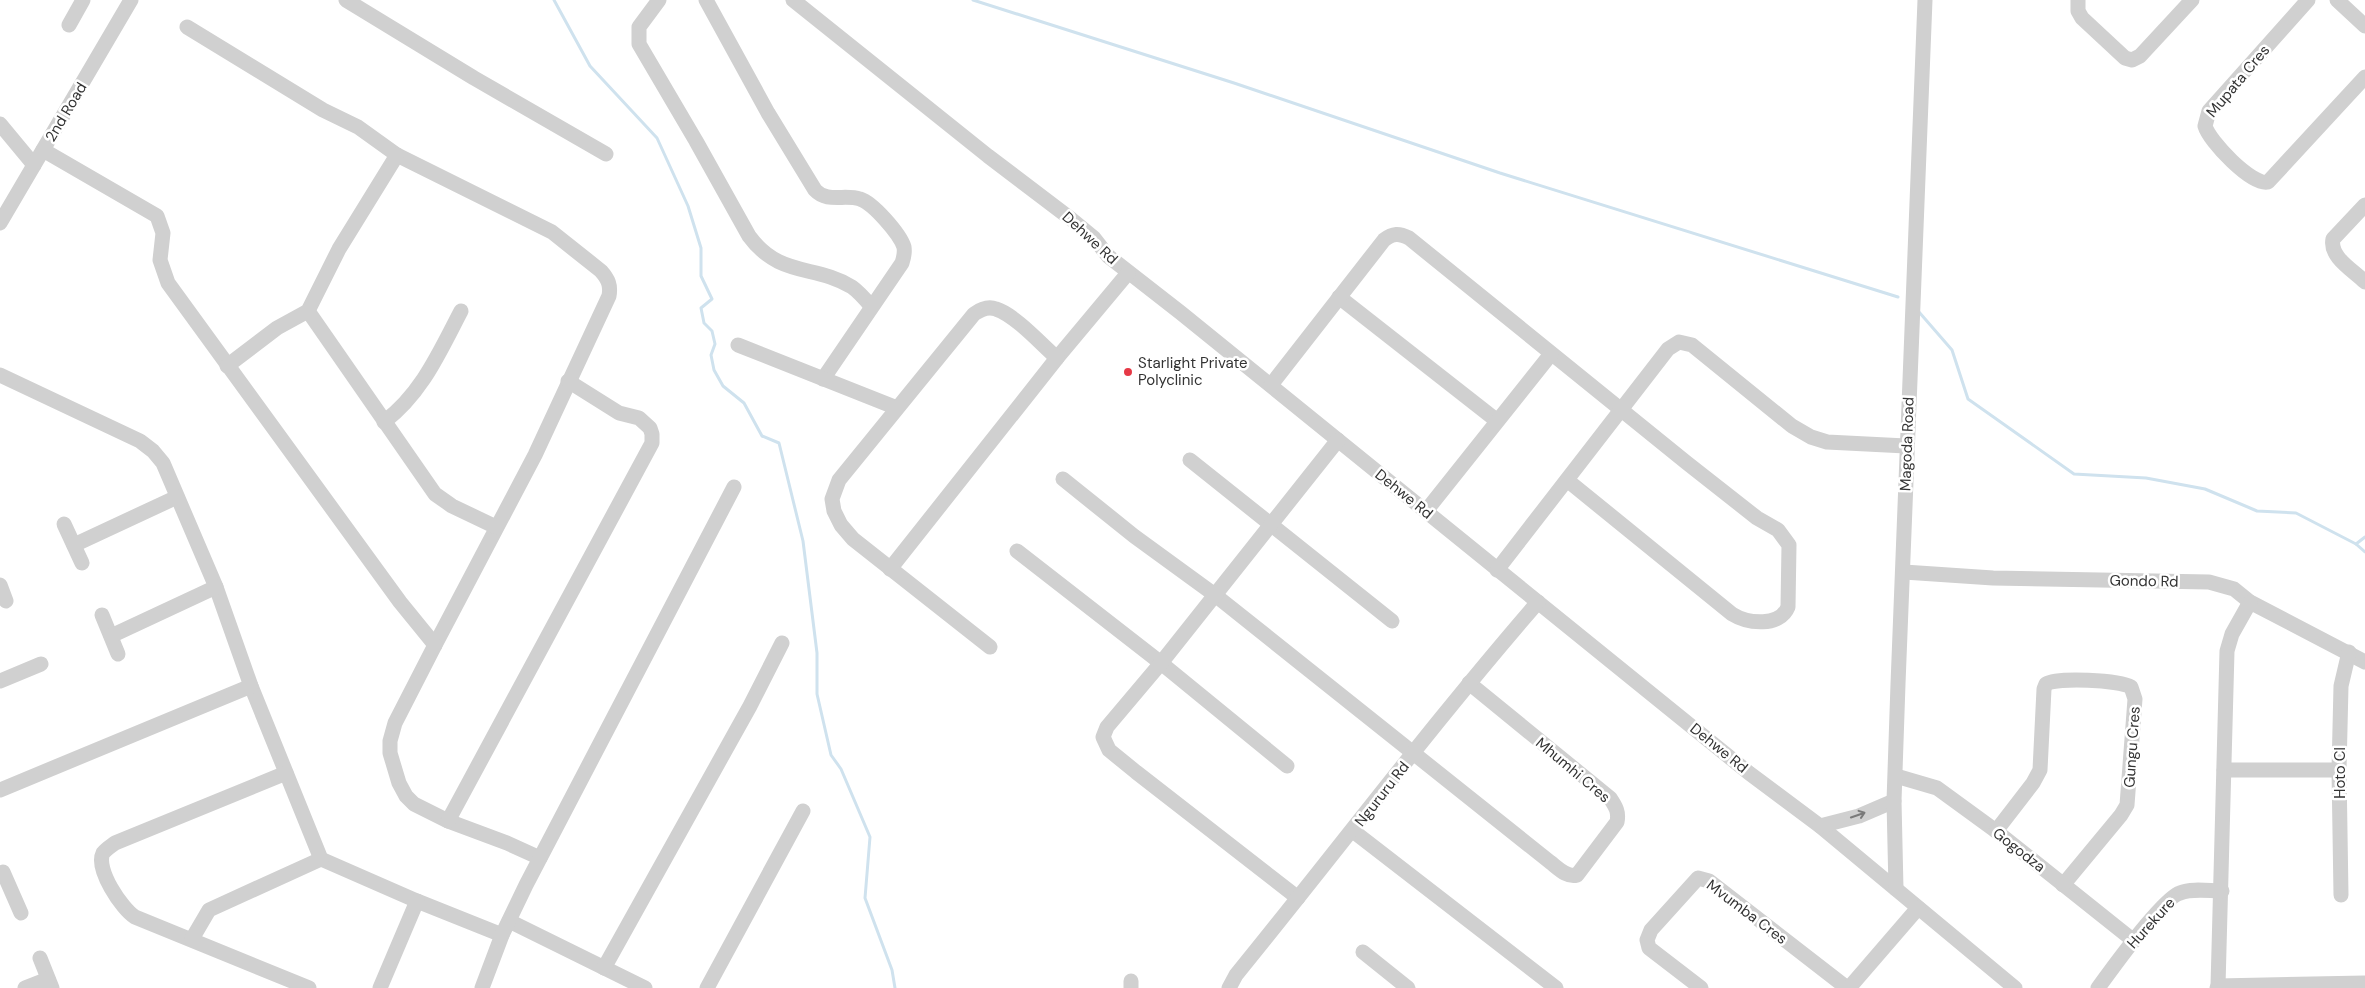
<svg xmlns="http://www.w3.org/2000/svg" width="2365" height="988" viewBox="0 0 2365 988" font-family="'DM Sans',sans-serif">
<rect width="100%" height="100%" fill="#fff"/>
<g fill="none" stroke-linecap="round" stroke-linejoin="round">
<!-- stream -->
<g stroke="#cfe2ee" stroke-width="3">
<path d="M554 0 590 66 657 138 688 206 701 248V276L712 299 701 308 704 323 712 331 715 344 711 355 714 370 723 386 744 403 762 436 779 443 803 541 817 653V694L831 755 841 769 870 837 865 898 892 970 895 988"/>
<path d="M973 0 1234 83 1500 173 1898 297"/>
<path d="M1919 312 1952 350 1968 399 2074 474 2146 478 2205 489 2257 511 2296 513 2356 544 2365 552"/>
<path d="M2356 544 2365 537"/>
</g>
<!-- minor -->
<g stroke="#d0d0d0" stroke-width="15">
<path d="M346 0 474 78 606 154"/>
<path d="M659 0 639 27V44L696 141 749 236C780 278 815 264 852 287 859 292 865 299 871 306"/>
<path d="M706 0 768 113 815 190C827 203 845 194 860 199 873 203 900 234 904 247 905 253 904 257 902 263L823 379"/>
<path d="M793 0 988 156 1071 219 1094 238 1108 256 1181 313 1749 773 1820 826 2015 988"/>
<path d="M2078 0V11L2082 18 2125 58 2132 60 2140 56 2192 0"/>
<path d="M2308 0 2209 111 2205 126C2209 141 2252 186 2268 182L2365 77"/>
<path d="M2337 0 2365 26"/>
<path d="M69 25 83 0"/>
<path d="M187 27 323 110 358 127 397 155 552 232 601 271C608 279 611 285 609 296L535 455 435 645 395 723 390 741V753L399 783 406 796 414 804 448 821 507 843 540 858"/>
<path d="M0 124 34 165"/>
<path d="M43 150 157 216 163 233 160 260 168 283 400 602 435 645"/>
<path d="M2365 205 2333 239C2329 257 2353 270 2365 282"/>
<path d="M0 223 131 0"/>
<path d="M1339 297 1496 420"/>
<path d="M308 311 435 494 452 506 496 527"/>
<path d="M738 345 897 408"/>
<path d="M227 366 277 328 308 311 339 249 397 155"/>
<path d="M0 375 140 441 153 451 163 463 216 587 251 686 321 859 417 901 502 935"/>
<path d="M1271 385 1384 240C1393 233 1399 233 1409 238L1687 463 1757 518 1778 530 1789 545 1788 607C1780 627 1748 624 1732 614L1567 480"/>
<path d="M384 422C422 393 439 353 461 311"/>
<path d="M1190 460 1392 621"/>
<path d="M1063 479 1134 536 1215 595 1550 862C1558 868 1567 878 1577 875L1617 822C1619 812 1616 807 1610 798L1469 683"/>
<path d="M1426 511 1551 354"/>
<path d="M64 524 82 563"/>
<path d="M74 545 177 497"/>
<path d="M1017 551 1161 663 1287 766"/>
<path d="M890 569 1057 358 1128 273"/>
<path d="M1497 570 1668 349 1679 342 1692 345 1792 426 1811 437 1827 442 1906 446"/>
<path d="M1904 572 1993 578 2209 582 2234 589 2250 602 2365 662"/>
<path d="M0 585 6 601"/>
<path d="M102 615 118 654"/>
<path d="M111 636 216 587"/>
<path d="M990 647 853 539 841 525 834 511 832 499 839 480 974 314C981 309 988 306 996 309 1015 315 1041 344 1057 358"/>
<path d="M0 681 41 664"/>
<path d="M2224 770H2339"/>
<path d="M286 773 115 843C111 846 106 849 103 853 95 869 122 909 135 917L309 988"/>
<path d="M1896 776 1937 788 1996 831 2134 941"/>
<path d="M0 790 251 686"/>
<path d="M448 821 652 443V434L650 428 639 418 619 413 568 381"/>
<path d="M1820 826 1859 816 1894 801"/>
<path d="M1353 831 1556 988"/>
<path d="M1996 831 2033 783 2040 770 2044 689 2046 684C2057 677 2119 680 2131 687L2135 699 2127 805 2121 815 2063 885"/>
<path d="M3 872 21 913"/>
<path d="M1896 889 1894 801 1898 684 1925 0"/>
<path d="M2341 895 2339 770 2341 686 2349 652"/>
<path d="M1298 898 1136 772 1109 750 1103 737 1107 727 1161 663 1338 440"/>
<path d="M509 921 645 988"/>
<path d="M192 939 209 910 321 859"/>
<path d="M1363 952 1408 988"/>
<path d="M40 958 52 988"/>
<path d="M604 968 750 706 782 643"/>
<path d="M1131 981V988"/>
<path d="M2218 986 2227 651 2232 634 2250 602"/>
<path d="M25 988 48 979"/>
<path d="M380 988 417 901"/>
<path d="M482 988 502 935 526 885 734 487"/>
<path d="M707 988 803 811"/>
<path d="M1229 988 1236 975C1337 851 1433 723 1538 602"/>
<path d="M1701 988 1649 948 1647 940 1651 930 1698 878 1709 881 1847 988"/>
<path d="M1849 988 1918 908"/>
<path d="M2098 988C2111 970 2163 898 2180 893 2192 888 2209 891 2222 891"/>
<path d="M2217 988 2218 986 2365 983"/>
</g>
</g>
<!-- one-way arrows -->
<defs><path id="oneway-shaft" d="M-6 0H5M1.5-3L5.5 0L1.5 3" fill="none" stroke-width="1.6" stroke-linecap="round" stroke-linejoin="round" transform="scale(1.25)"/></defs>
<use stroke="#7a7a7a" href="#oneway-shaft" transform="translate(1858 815) rotate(-19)"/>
<!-- markers -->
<circle fill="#e63946" stroke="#fff" stroke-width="2" cx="1128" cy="372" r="5"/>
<g text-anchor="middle" stroke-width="5" stroke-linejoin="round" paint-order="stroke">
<!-- street labels -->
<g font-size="15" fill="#333" stroke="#fff">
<text transform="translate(2238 81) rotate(-50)" y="5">Mupata Cres</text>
<text transform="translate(66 112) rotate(-59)" y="5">2nd Road</text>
<text transform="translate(1090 238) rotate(43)" y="5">Dehwe Rd</text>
<text transform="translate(1907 444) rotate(-88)" y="5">Magoda Road</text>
<text transform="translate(1404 494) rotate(39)" y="5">Dehwe Rd</text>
<text transform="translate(2144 581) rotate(1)" y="5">Gondo Rd</text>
<text transform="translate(2132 747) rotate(-86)" y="5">Gungu Cres</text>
<text transform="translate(1719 748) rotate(39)" y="5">Dehwe Rd</text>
<text transform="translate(1573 770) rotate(40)" y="5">Mhumhi Cres</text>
<text transform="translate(2340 773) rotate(-90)" y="5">Hoto Cl</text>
<text transform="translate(1382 794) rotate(-52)" y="5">Ngururu Rd</text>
<text transform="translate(2019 850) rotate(38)" y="5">Gogodza</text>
<text transform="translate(1747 912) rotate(37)" y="5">Mvumba Cres</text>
<text transform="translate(2151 923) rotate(-48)" y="5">Hurekure</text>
</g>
<!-- poi labels -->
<g font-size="15" fill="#333" stroke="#fff" text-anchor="start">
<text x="1138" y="368">Starlight Private<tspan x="1138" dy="17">Polyclinic</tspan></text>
</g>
</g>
</svg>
